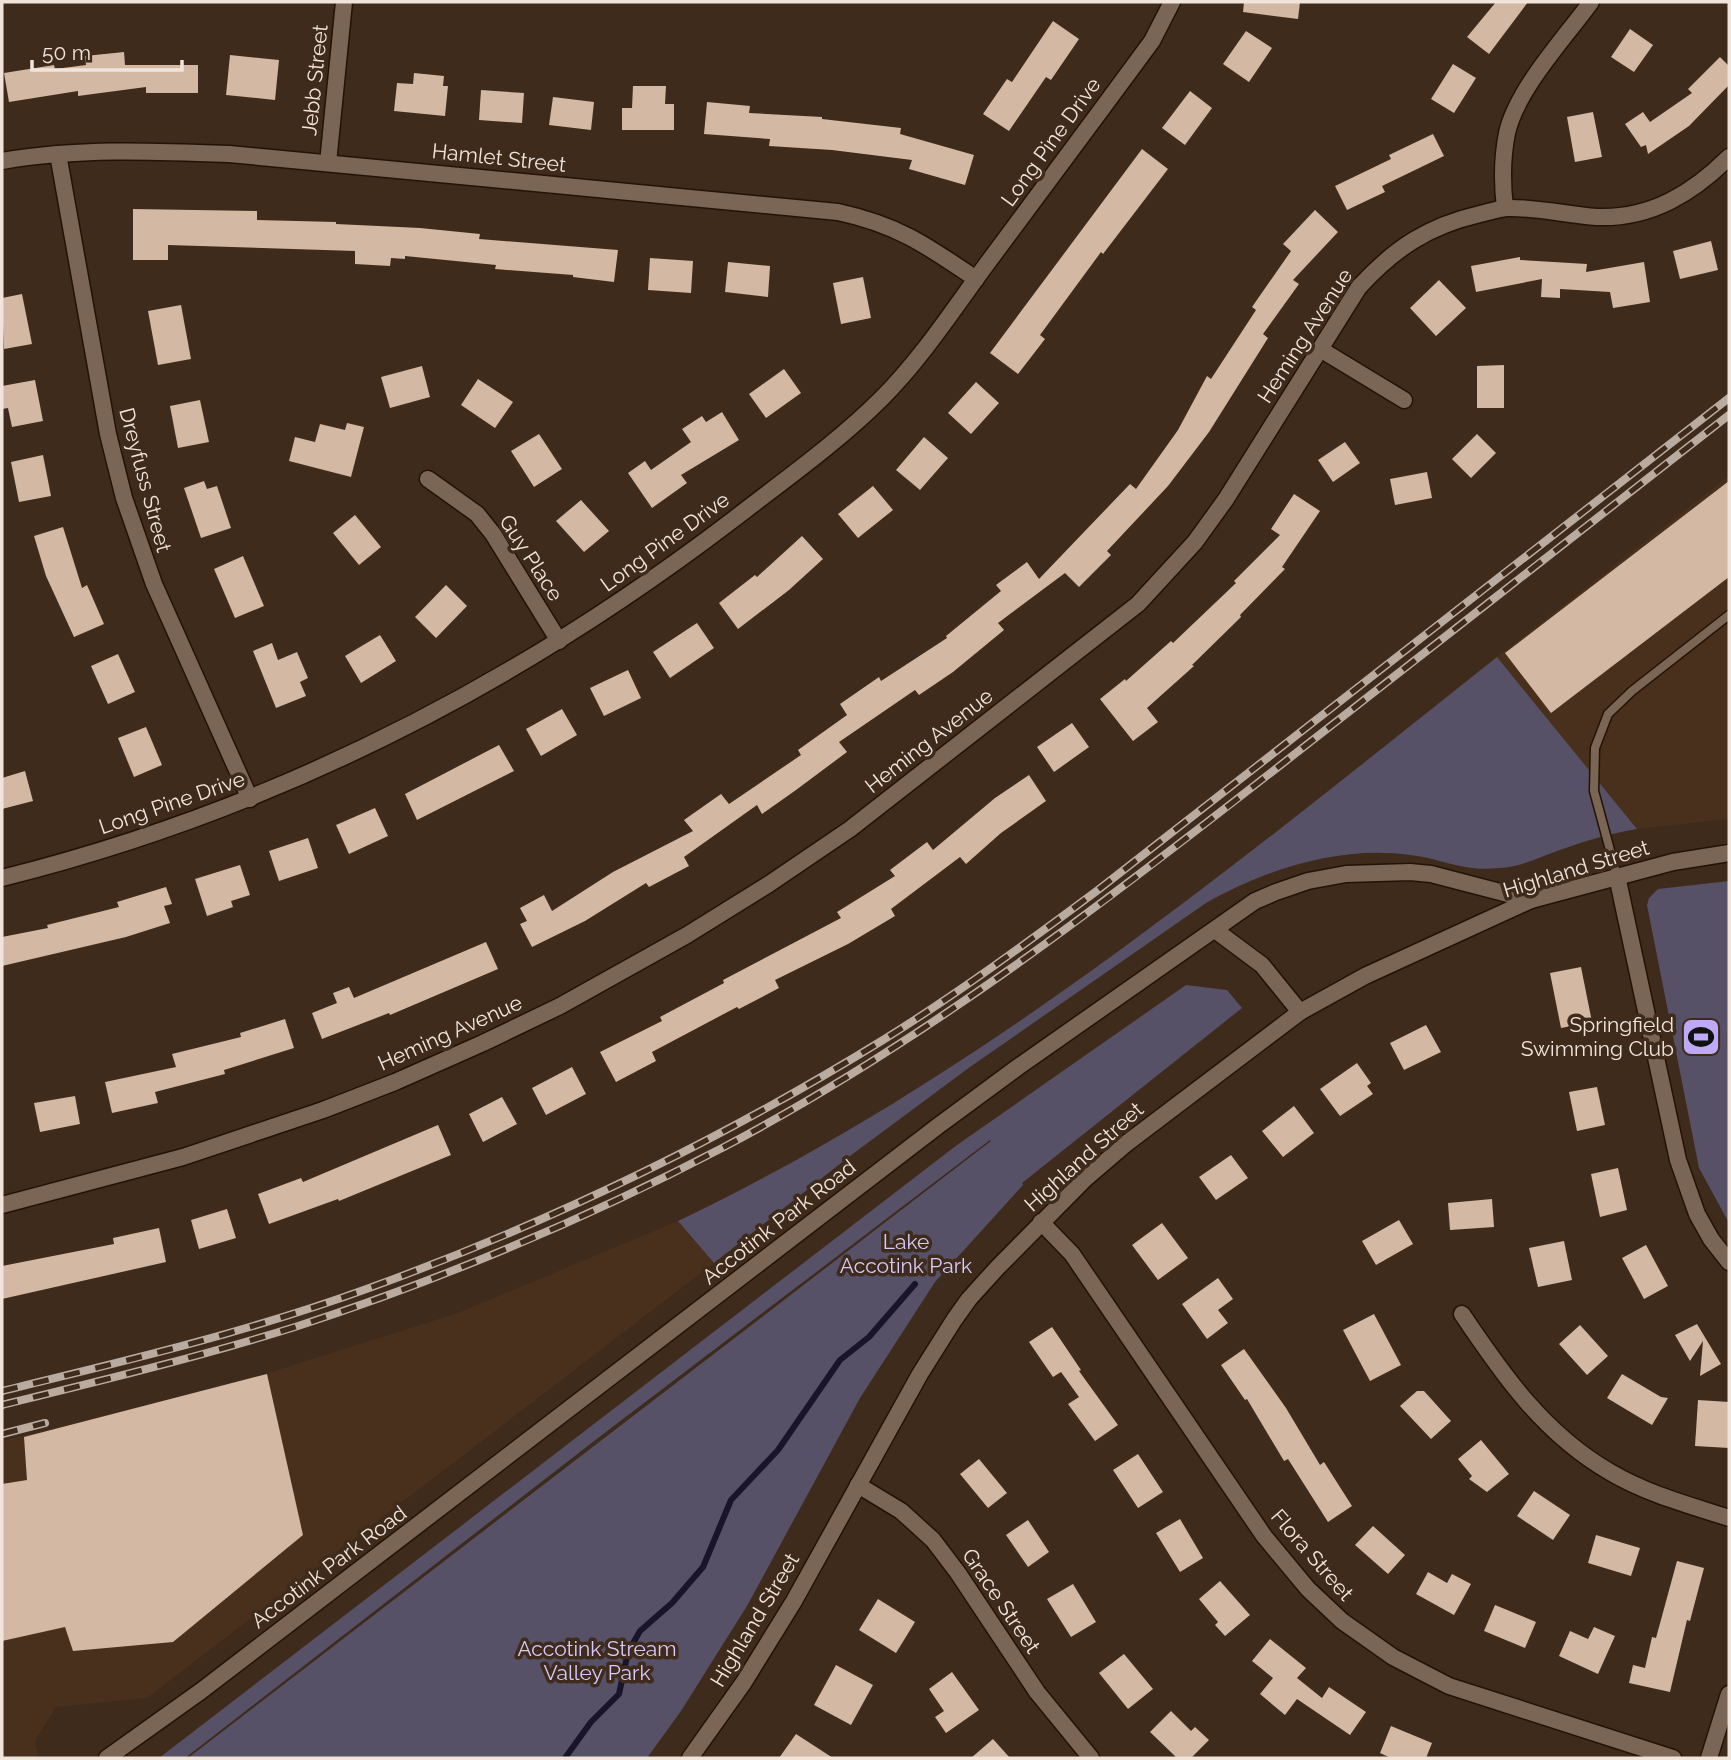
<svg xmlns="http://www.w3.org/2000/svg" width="1731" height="1760" viewBox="0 0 1731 1760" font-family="Raleway,sans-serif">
<rect width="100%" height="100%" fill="#3e2b1b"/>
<!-- built -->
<g fill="#49301c">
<path d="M1729 476V819L1637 829 1497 657Z"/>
<path d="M678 1221 714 1263 147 1698 56 1707 35 1741 39 1758H2V1441L237 1383 458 1313Z"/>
</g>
<!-- green -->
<g fill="#565167">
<path d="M1497 657 1637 829C1611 833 1585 841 1560 850 1540 857 1521 867 1499 868 1462 872 1444 859 1410 855 1341 845 1266 869 1206 903L970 1067 850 1156 714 1263 678 1221C980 1077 1237 863 1497 657Z"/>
<path d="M1729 881V1223L1699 1168 1647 905 1649 898 1658 889Z"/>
<path d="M1186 985 1227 990 1242 1008 1022 1183 1023 1185 935 1282 860 1398 747 1606 681 1711 647 1758H188L991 1141 990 1140 598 1438 185 1758H159L957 1145Z"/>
</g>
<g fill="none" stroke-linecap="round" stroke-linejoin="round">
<!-- stream -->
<path stroke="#1a142a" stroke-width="6" d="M565 1758 591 1722 619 1694 628 1652 640 1631 672 1603 703 1567 731 1500 778 1450 840 1360 869 1337 915 1284"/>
</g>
<!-- building -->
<g fill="#d3b8a3">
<path d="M1244 2H1300L1298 19 1243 12Z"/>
<path d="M1496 2H1528L1489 54 1467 37Z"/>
<path d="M1053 21 1079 39 1051 80 1046 77 1009 131 983 114 1007 79 1012 82Z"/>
<path d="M1630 29 1653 45 1634 72 1611 57Z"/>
<path d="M1246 31 1272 48 1249 82 1223 64Z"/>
<path d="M124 52 125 65H198V93H146V87L78 96V91L9 102 4 73 54 65 55 69 86 65 85 56Z"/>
<path d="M230 55 279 60 275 100 226 95Z"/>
<path d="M1720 57 1729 66V85L1689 126 1648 154 1646 145 1641 147 1625 124 1643 112 1650 122 1692 93 1688 89Z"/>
<path d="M1453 64 1476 78 1454 113 1431 99Z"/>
<path d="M414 73 444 76 443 86H448L445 116 394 111 397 83 413 84Z"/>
<path d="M633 86H666L665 104H674V130H622V108H632Z"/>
<path d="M481 90 524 93 522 123 479 120Z"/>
<path d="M1190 91 1212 108 1185 145 1162 128Z"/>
<path d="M553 97 594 102 591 130 549 125Z"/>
<path d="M707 102 750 106 749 113 822 117V119L901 128 900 134 974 155 965 185 909 169 912 160 832 150 769 146 770 139 704 134Z"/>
<path d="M1593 112 1602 157 1575 162 1567 117Z"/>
<path d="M1433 134 1444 156 1382 186 1385 192 1347 210 1335 186 1391 159 1389 155Z"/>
<path d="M1142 149 1168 169 1103 254 1101 252 1040 335 1045 339 1018 374 990 353Z"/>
<path d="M133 209 257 211V220L336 222V224L420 228 480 234 479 239 618 250 614 282 573 277V275L495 269 496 265 405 256V259L391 258 390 266 355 264V251L168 245V260H133Z"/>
<path d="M1315 210 1338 232 1293 280 1299 284 1263 334 1268 338 1209 432 1168 486 1107 551 1111 555 1079 587 1065 573 998 623 1004 630 953 672 919 695 915 690 839 742 847 752 796 790 762 814 757 805 684 857 689 866 649 887 646 883 585 921 532 947 520 924 527 921 520 908 544 895 552 911 613 872 693 831 684 820 721 794 729 804 801 755 798 750 847 715 840 704 879 677 881 681 947 638 946 636 1001 591 996 585 1027 562 1039 579 1130 484 1136 489 1178 430 1207 376 1211 379 1256 310 1252 307 1291 251 1283 244Z"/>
<path d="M1711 241 1718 270 1680 279 1673 251Z"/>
<path d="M1520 257V260L1587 264 1586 272 1644 262 1650 302 1613 308 1610 292 1560 289V298L1541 297 1542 279 1476 292 1471 266Z"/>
<path d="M650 258 693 261 691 293 648 290Z"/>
<path d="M728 262 770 266 768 297 725 292Z"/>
<path d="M863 277 871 318 841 324 833 283Z"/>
<path d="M1439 280 1466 308 1436 336 1410 308Z"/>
<path d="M22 294 32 344 4 349 2 298Z"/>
<path d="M181 305 191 359 158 365 148 311Z"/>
<path d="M1504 365V408H1477V366Z"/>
<path d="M422 366 430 397 390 408 381 377Z"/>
<path d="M784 369 801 393 766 418 749 394Z"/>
<path d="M478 379 513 402 495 428 461 405Z"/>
<path d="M35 380 43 421 12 427 8 408 2 409V386Z"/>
<path d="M976 382 999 403 971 434 948 413Z"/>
<path d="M200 400 209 442 178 448 170 406Z"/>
<path d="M722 412 739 440 681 475 687 483 652 508 628 473 645 461 651 470 691 442 682 429 702 416 706 422Z"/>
<path d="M347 423 364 427 351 477 289 461 295 437 315 442 320 424 345 430Z"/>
<path d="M539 434 562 469 534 487 511 451Z"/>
<path d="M1477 434 1496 453 1471 478 1452 459Z"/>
<path d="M924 437 948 458 920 490 896 470Z"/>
<path d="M1345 442 1360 463 1333 482 1318 460Z"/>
<path d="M43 455 51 496 19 502 11 462Z"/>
<path d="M1427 472 1432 498 1395 505 1390 479Z"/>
<path d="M204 481 207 489 217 486 231 528 201 538 184 488Z"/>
<path d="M1729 481V577L1551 713 1505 653Z"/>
<path d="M873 486 893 510 858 538 838 514Z"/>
<path d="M1294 494 1320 511 1282 567 1285 569 1240 615 1241 617 1192 665 1194 666 1147 708 1158 722 1133 741 1100 699 1125 679 1126 681 1171 641 1173 643 1236 583 1234 581 1280 535 1271 529Z"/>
<path d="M581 500 609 531 584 552 556 521Z"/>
<path d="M355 515 381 547 359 565 333 533Z"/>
<path d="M63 527 82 588 87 585 104 624 74 637 46 576 34 536Z"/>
<path d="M802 536 823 559 789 590 738 629 719 603 755 575 757 577Z"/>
<path d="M243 556 264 606 235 618 214 569Z"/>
<path d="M446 585 467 606 436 638 415 617Z"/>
<path d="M697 623 714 648 670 678 653 652Z"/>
<path d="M380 635 396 661 361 683 345 656Z"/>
<path d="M272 643 278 660 297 652 308 678 300 682 306 696 276 708 253 651Z"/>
<path d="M118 654 135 692 108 704 91 666Z"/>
<path d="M628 670 641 698 604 716 590 688Z"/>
<path d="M562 709 577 735 541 756 526 729Z"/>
<path d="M1072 723 1089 747 1054 772 1037 747Z"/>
<path d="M146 727 162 765 134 777 118 738Z"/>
<path d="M499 745 514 771 417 820 405 794Z"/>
<path d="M25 771 33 801 2 809V778Z"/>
<path d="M1029 775 1046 801 1001 833 966 864 960 857 891 909 895 916 848 944 775 980 779 988 739 1009 737 1007 652 1052 656 1061 616 1082 600 1052 662 1021 660 1017 724 983 723 980 841 918 837 912 895 876 890 870 927 842 933 850 995 798Z"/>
<path d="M375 808 388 836 349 854 336 825Z"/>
<path d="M308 838 318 868 279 881 269 851Z"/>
<path d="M240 865 250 895 231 901 233 907 207 916 195 879Z"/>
<path d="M166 887 172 904 164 906 170 923 126 937 2 966V937L48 928 47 925 119 907 117 902Z"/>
<path d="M486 942 498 969 390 1015 389 1013 322 1039 312 1013 337 1003 333 993 349 987 354 998Z"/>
<path d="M1581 967 1592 1022 1561 1028 1550 973Z"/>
<path d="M285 1019 294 1048 224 1070 225 1074 155 1092 158 1103 112 1113 105 1082 176 1067 172 1054 241 1037 240 1033Z"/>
<path d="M1426 1025 1441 1052 1404 1070 1390 1043Z"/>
<path d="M1357 1063 1371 1083 1367 1086 1373 1094 1340 1116 1320 1089Z"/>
<path d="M572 1067 586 1094 546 1115 532 1088Z"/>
<path d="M1597 1087 1605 1125 1577 1131 1569 1092Z"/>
<path d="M75 1096 80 1124 40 1132 34 1103Z"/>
<path d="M502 1097 517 1124 483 1142 469 1114Z"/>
<path d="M1294 1106 1314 1133 1283 1157 1262 1131Z"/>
<path d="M438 1125 451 1155 339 1201 338 1199 269 1224 258 1194 301 1178 303 1182Z"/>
<path d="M1231 1155 1248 1178 1216 1200 1199 1177Z"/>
<path d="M1618 1168 1627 1210 1600 1217 1591 1174Z"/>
<path d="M1492 1199 1494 1227 1450 1230 1448 1203Z"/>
<path d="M227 1209 236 1238 199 1249 191 1220Z"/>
<path d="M1399 1220 1413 1244 1376 1265 1362 1241Z"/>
<path d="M1162 1223 1188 1258 1158 1280 1132 1245Z"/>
<path d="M159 1228 166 1262 2 1299V1266L114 1244 113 1238Z"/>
<path d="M1564 1241 1572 1280 1538 1287 1529 1248Z"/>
<path d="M1646 1245 1668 1286 1644 1299 1622 1258Z"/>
<path d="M1218 1278 1233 1299 1218 1310 1228 1323 1207 1339 1182 1304Z"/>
<path d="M1374 1314 1401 1365 1370 1381 1343 1330Z"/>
<path d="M1697 1324 1721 1364 1700 1376 1703 1341 1690 1361 1675 1335Z"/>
<path d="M1580 1325 1608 1356 1587 1375 1559 1344Z"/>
<path d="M1052 1327 1081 1370 1079 1371 1118 1425 1095 1441 1068 1404 1079 1397 1061 1372 1053 1377 1029 1342Z"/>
<path d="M1244 1349 1286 1408 1320 1465 1324 1462 1352 1506 1328 1522 1288 1459 1284 1461 1247 1399 1245 1400 1221 1365Z"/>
<path d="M267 1374 303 1535 173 1642 73 1651 65 1627 2 1641V1484L27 1480 24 1437Z"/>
<path d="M1622 1374 1661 1397 1668 1398 1652 1425 1607 1398Z"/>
<path d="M1417 1391H1424L1451 1421 1431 1439 1400 1406Z"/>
<path d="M1698 1400 1729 1402V1448L1695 1446Z"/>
<path d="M1481 1440 1509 1474 1487 1492 1469 1479 1472 1476 1458 1459Z"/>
<path d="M1138 1454 1163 1492 1138 1508 1113 1470Z"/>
<path d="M979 1459 1007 1493 988 1508 960 1474Z"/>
<path d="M1534 1491 1570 1515 1553 1540 1517 1516Z"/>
<path d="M1180 1519 1203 1558 1180 1572 1156 1533Z"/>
<path d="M1028 1520 1049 1552 1028 1567 1006 1535Z"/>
<path d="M1373 1526 1405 1555 1388 1574 1355 1545Z"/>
<path d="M1596 1535 1640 1548 1631 1576 1588 1563Z"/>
<path d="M1677 1561 1704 1568 1690 1621 1687 1620 1670 1692 1629 1683 1633 1665 1645 1668 1652 1637 1656 1638Z"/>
<path d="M1428 1572 1447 1583 1452 1574 1471 1584 1454 1615 1416 1594Z"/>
<path d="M1220 1581 1250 1615 1225 1636 1215 1625 1218 1622 1199 1599Z"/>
<path d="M1073 1584 1096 1622 1071 1637 1047 1599Z"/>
<path d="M878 1599 915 1622 896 1653 859 1630Z"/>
<path d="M1495 1605 1536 1622 1525 1648 1484 1631Z"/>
<path d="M1594 1627 1615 1636 1598 1674 1559 1656 1570 1631 1588 1639Z"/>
<path d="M1270 1639 1306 1668 1297 1678 1322 1698 1329 1687 1366 1712 1350 1735 1297 1699 1285 1715 1260 1694 1273 1678 1252 1661Z"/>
<path d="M1124 1654 1153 1689 1128 1709 1099 1673Z"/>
<path d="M836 1665 873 1685 851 1725 814 1705Z"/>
<path d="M952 1672 979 1710 946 1733 935 1717 944 1711 929 1689Z"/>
<path d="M1171 1711 1191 1731 1195 1727 1209 1740 1191 1758H1177L1150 1732Z"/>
<path d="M1391 1726 1432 1743 1426 1758H1391L1380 1753Z"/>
<path d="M796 1734 833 1758H779Z"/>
<path d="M993 1739 1010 1758H971Z"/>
</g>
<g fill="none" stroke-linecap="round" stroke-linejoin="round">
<!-- service casing -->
<g stroke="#241305" stroke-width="11">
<path id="service" d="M1617 876 1594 791 1595 748 1608 714 1632 691 1729 615"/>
</g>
<!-- minor casing -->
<g stroke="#241305" stroke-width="19">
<g id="minor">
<path d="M58 154 108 434 124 498 154 584 250 799"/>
<path d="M2 161C76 148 154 151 229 154L838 212C898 225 926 245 976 279"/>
<path d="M328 163 344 2"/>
<path d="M1505 208C1502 183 1502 158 1507 133 1517 89 1564 39 1591 2"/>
<path d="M1320 349 1404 400"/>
<path d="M428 479 477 514 493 534 559 641"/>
<path d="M1617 876 1678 1160 1697 1214 1711 1239 1729 1262"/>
<path d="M2 878C271 811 514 687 734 519 784 480 837 443 882 398 921 359 953 310 986 265 1041 191 1097 116 1152 41L1172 2"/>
<path d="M1215 930 1262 965 1300 1012"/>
<path d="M2 1205 183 1157 323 1110 395 1082 483 1043 560 1006 687 935 769 884 850 829 1138 604 1195 542 1226 499 1359 287C1395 248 1428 226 1480 214 1489 212 1498 209 1506 208 1537 207 1567 215 1597 217 1651 219 1693 193 1729 157"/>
<path d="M1041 1222 1072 1254 1264 1536 1308 1589 1342 1621 1393 1657 1449 1686 1673 1758"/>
<path d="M1462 1314C1503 1375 1544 1434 1610 1472 1647 1494 1689 1505 1729 1518"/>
<path d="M858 1485 901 1511 933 1540 958 1573 1037 1692 1091 1758"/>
<path d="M107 1758 201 1691 938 1126 1018 1067 1255 901 1276 892 1308 881 1346 874 1410 872 1431 874 1531 900"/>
<path d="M690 1758 744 1682 794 1601 920 1374 954 1320 969 1299 998 1267 1085 1179 1127 1143 1300 1012 1365 976 1531 900 1673 862 1729 853"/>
<path d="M1709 1758 1729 1694"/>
</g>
</g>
<!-- service -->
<use href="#service" stroke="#7b6554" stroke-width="8"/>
<!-- minor -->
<use href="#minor" stroke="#7b6554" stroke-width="16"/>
<!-- rail casing -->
<g stroke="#b9ab9f" stroke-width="8">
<g id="rail">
<path d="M2 1391C126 1361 252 1331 372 1287 551 1222 721 1140 883 1040 957 994 1028 942 1098 890L1729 398"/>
<path d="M2 1405C100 1381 199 1357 295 1327 443 1279 586 1219 724 1147 925 1041 1104 903 1282 764 1431 648 1580 531 1729 415"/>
<path d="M2 1434 45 1423"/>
</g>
</g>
<!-- rail -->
<use href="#rail" stroke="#3e2b1b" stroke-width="5" stroke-dasharray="16" stroke-linecap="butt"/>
</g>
<!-- icons -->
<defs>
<g id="stadium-square" transform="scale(2.0125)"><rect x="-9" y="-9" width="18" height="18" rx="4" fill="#bda9f5" stroke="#3e2b1b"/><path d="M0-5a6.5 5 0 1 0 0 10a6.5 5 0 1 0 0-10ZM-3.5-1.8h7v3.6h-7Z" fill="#111"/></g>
</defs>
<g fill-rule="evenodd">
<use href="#stadium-square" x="1701" y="1037"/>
</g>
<g text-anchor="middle" stroke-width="7" stroke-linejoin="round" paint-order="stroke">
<!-- street labels -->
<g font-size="21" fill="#f1e5db" stroke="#3e2b1b">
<text transform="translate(315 80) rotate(-84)" y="7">Jebb Street</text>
<text transform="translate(1051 142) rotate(-54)" y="7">Long Pine Drive</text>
<text transform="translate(499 158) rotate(6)" y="7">Hamlet Street</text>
<text transform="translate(1305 336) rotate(-57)" y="7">Heming Avenue</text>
<text transform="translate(145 480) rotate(75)" y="7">Dreyfuss Street</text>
<text transform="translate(665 542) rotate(-36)" y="7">Long Pine Drive</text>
<text transform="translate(531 558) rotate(57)" y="7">Guy Place</text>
<text transform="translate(929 741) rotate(-38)" y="7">Heming Avenue</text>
<text transform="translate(172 803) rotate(-19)" y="7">Long Pine Drive</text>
<text transform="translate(1576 869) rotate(-17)" y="7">Highland Street</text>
<text transform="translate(450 1033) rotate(-24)" y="7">Heming Avenue</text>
<text transform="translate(1084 1157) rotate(-42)" y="7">Highland Street</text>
<text transform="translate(779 1222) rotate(-38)" y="7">Accotink Park Road</text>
<text transform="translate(1312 1555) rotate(49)" y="7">Flora Street</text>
<text transform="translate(329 1567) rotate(-37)" y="7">Accotink Park Road</text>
<text transform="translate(1001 1601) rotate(56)" y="7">Grace Street</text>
<text transform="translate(755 1620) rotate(-59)" y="7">Highland Street</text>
</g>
<!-- poi labels -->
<g font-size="21" fill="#f1e5db" stroke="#3e2b1b" text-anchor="end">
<text x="1674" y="1032">Springfield<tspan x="1674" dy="24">Swimming Club</tspan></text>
</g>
<!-- park labels -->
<g font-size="21" fill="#d5c9fd" stroke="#3e2b1b">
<text x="906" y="1249">Lake<tspan x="906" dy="24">Accotink Park</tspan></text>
<text x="597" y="1656">Accotink Stream<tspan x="597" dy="24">Valley Park</tspan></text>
</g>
</g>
<!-- border -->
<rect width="1731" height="1760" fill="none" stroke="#f1e5db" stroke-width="7"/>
<!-- scale -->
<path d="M32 60v10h150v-10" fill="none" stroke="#f1e5db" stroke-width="3.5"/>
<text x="42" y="60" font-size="21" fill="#f1e5db" stroke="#3e2b1b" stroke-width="5" paint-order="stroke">50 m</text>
</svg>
